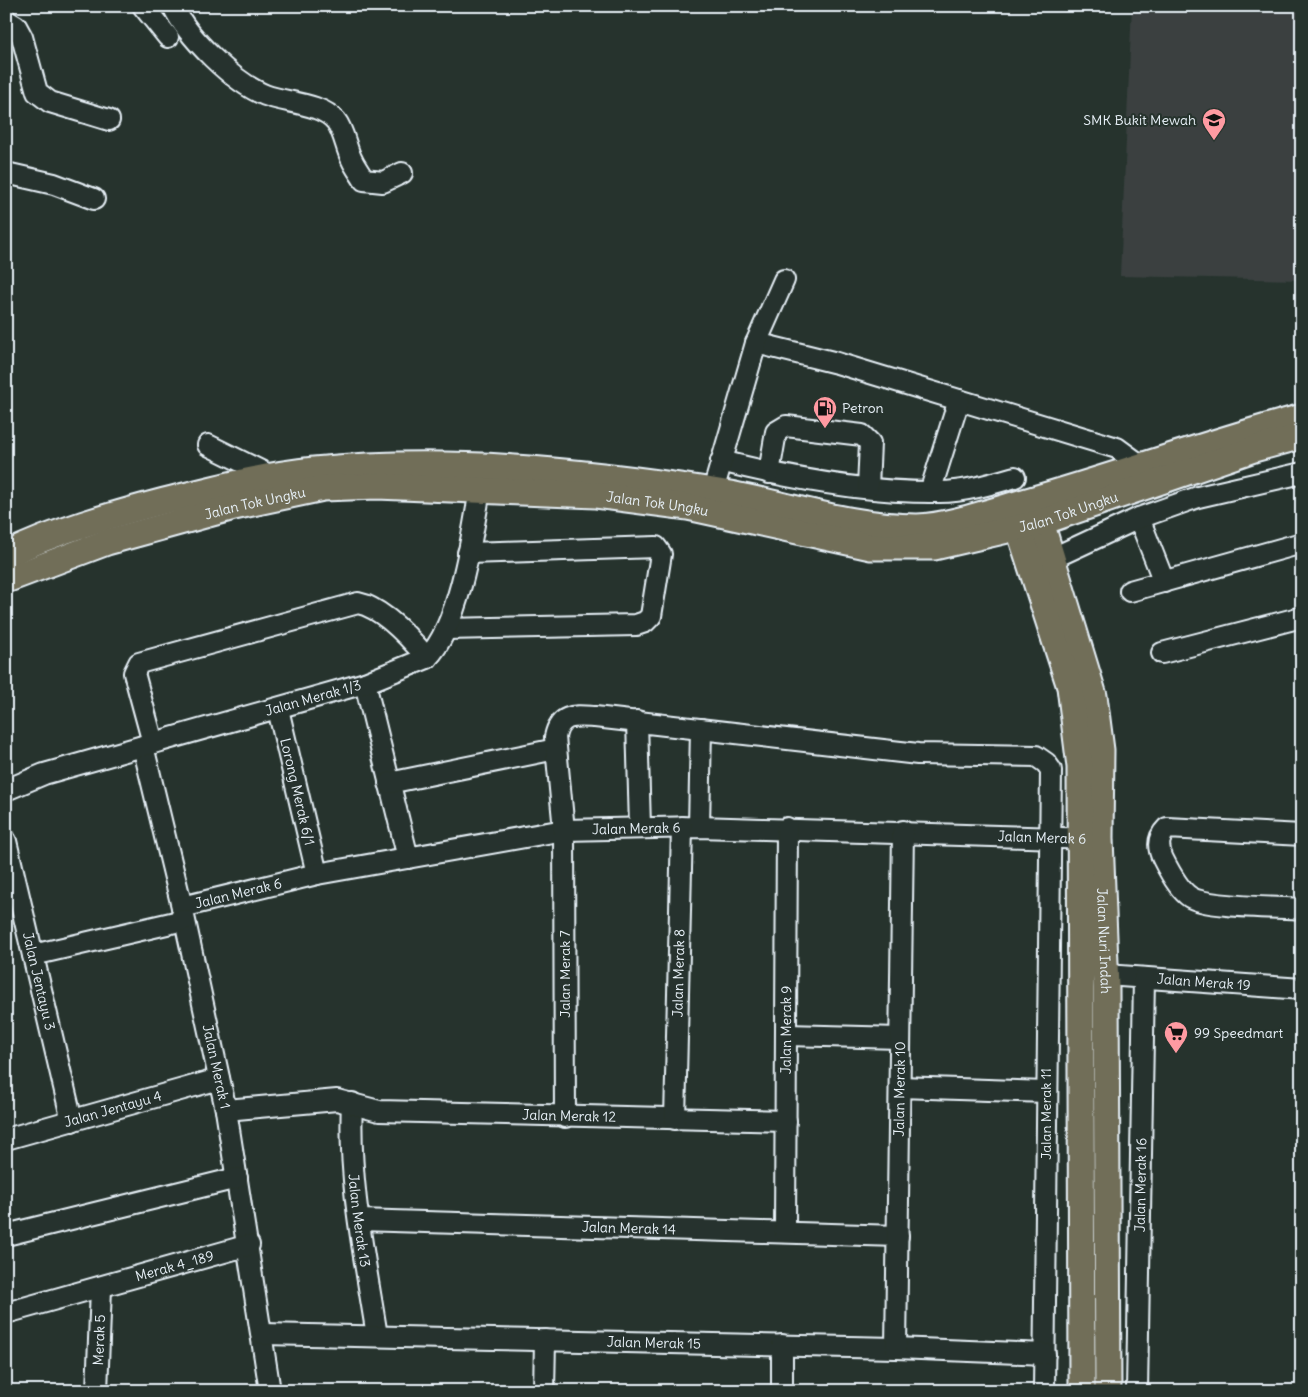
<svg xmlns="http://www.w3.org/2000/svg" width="1308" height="1397" viewBox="0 0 1308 1397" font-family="Delius,sans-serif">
<rect width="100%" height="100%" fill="#26332d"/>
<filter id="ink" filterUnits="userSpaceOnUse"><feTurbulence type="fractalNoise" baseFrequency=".02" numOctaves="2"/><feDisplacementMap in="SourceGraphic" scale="10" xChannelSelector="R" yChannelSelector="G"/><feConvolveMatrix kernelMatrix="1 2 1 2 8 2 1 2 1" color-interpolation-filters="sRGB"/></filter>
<g filter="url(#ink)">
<!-- built -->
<path fill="#3a4140" d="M1132 6H1302V280L1120 276Z"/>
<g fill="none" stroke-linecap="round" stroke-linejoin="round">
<!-- minor casing -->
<g stroke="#e8f1f8" stroke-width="24">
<g id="minor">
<path d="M143 6 168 37"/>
<path d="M173 6C187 37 233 82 265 95 286 103 321 103 336 121 344 131 346 149 352 160 355 167 360 173 364 180L383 182 402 173"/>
<path d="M6 20 16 26 22 37 37 92 50 102 109 120"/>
<path d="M6 173 54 184 94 199"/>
<path d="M756 343 837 363 1117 448 1143 467"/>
<path d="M208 445 273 477"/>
<path d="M721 461C788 478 870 493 940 492 964 492 991 484 1015 477"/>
<path d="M769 473 776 432 786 426 862 435 870 443 868 487"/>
<path d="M713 491 756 343 784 280"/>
<path d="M930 492 959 400"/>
<path d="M1139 518 1164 582"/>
<path d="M1053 558 1139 518 1198 497 1302 473"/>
<path d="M1130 591 1302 543"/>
<path d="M446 629 636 625 645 622 651 616 661 554 656 547 468 553"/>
<path d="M1162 653 1302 617"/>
<path d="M365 683 408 858"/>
<path id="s1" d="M278 709 317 874"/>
<path d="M637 721 640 827"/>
<path d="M153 743 134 673 139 663 358 603C383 608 411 639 427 658"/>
<path id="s2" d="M143 746 182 907 226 1110 270 1391"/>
<path d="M389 783 556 749"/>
<path id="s3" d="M6 790 44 774 365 683 427 658C461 625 474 524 482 477"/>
<path d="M699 827 701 729"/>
<path d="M1302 835 1167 828C1158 837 1157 847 1163 859 1169 871 1179 890 1190 897 1207 908 1278 907 1302 909"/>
<path id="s4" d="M6 841 72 1121"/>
<path id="s5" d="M182 907 317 874 564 830 699 827 1094 839"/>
<path d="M33 955 184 920"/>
<path id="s6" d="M1106 975 1302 989"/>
<path d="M787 1035 900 1038"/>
<path d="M900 1087 1046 1092"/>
<path id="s7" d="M352 1103C348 1181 365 1259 377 1336"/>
<path id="s8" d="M226 1110 337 1100 379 1111 786 1121"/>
<path d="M565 1117 564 830 555 737C560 713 575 716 595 717L918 754 1036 756 1046 763 1051 770 1044 1391"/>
<path id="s9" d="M675 1119 682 827"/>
<path id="s10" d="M6 1139 219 1079"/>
<path id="s11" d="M359 1220 898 1236"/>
<path id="s12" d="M785 1232 787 828"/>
<path d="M6 1235 237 1178"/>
<path id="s13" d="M6 1313 249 1245"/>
<path id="s14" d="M263 1334 896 1348 1045 1354"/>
<path id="s15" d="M896 1348 903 831"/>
<path id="s16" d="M97 1391 101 1288"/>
<path d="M544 1391 545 1340"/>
<path d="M782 1391V1345"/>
<path id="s17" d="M1137 1391 1144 978"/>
</g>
</g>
<!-- major casing -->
<g stroke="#e8f1f8" stroke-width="29">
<g id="major">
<path id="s18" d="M1036 506 1094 696 1101 750 1100 838 1106 988 1108 1391"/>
<path d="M1013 511 1070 687 1080 767 1082 1391"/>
<path d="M6 555C55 531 111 515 164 501 213 489 264 475 314 470 445 457 578 470 707 490 777 500 845 527 917 527 946 527 998 509 1027 501 1119 475 1209 442 1302 417"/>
<path id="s19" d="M6 580 107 542 234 507 323 488 377 486 596 495 688 507 871 547H934L1042 522 1254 449 1302 436"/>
</g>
</g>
<!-- minor -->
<use href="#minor" stroke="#26332d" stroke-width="20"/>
<!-- major -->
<use href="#major" stroke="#716e59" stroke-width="25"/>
</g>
</g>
<!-- icons -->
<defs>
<g id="school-pin" transform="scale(1.25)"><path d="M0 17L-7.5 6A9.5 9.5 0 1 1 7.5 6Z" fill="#ff9aa2" stroke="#26332d"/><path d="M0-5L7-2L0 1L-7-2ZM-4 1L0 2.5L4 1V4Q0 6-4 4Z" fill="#111"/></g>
<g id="fuel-pin" transform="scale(1.25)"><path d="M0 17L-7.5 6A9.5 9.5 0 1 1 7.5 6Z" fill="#ff9aa2" stroke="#26332d"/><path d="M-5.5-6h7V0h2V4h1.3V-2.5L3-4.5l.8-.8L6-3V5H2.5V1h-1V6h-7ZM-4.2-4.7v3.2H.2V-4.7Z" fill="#111"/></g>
<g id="supermarket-pin" transform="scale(1.25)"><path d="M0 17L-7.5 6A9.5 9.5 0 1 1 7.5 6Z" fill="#ff9aa2" stroke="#26332d"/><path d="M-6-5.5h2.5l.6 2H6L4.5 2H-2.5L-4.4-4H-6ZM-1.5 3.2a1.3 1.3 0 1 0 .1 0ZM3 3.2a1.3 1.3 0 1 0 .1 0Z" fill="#111"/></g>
</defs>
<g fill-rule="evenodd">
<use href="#school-pin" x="1214" y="120"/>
<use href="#fuel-pin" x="825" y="408"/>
<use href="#supermarket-pin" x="1176" y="1033"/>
</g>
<g text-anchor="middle" stroke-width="4" stroke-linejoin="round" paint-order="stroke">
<!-- poi labels -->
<g font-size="14" fill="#e8f1f8" stroke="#26332d" text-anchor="start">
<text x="1196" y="125" text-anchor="end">SMK Bukit Mewah</text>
<text x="842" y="413">Petron</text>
<text x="1194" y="1038">99 Speedmart</text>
</g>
<!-- street labels -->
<g font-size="14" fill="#e8f1f8" stroke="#26332d">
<text dy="5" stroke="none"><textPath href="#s19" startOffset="261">Jalan Tok Ungku</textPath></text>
<text dy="5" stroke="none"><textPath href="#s19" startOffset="666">Jalan Tok Ungku</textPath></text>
<text dy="5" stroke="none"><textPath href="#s19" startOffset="1086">Jalan Tok Ungku</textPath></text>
<text dy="5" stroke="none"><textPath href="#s3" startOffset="321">Jalan Merak 1/3</textPath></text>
<text dy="5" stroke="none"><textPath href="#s1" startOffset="85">Lorong Merak 6/1</textPath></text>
<text dy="5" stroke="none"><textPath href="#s5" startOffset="462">Jalan Merak 6</textPath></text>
<text dy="5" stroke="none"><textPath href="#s5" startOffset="868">Jalan Merak 6</textPath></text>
<text dy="5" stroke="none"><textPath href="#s5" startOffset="58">Jalan Merak 6</textPath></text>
<text dy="5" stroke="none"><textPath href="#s18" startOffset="444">Jalan Nuri Indah</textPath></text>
<text dy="5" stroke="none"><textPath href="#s9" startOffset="146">Jalan Merak 8</textPath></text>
<text transform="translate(565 974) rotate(-90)" y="5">Jalan Merak 7</text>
<text dy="5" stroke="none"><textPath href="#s4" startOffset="144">Jalan Jentayu 3</textPath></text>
<text dy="5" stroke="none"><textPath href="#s6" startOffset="98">Jalan Merak 19</textPath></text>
<text dy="5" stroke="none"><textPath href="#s12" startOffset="202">Jalan Merak 9</textPath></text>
<text dy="5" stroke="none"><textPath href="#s2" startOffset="329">Jalan Merak 1</textPath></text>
<text dy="5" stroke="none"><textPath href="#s15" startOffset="259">Jalan Merak 10</textPath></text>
<text dy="5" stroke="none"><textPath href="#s10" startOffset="111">Jalan Jentayu 4</textPath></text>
<text transform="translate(1046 1114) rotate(-90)" y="5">Jalan Merak 11</text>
<text dy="5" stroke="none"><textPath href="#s8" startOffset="345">Jalan Merak 12</textPath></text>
<text dy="5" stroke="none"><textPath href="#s17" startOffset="206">Jalan Merak 16</textPath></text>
<text dy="5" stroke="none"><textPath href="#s7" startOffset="118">Jalan Merak 13</textPath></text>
<text dy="5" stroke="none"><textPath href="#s11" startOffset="270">Jalan Merak 14</textPath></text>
<text dy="5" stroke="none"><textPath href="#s13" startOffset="175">Merak 4_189</textPath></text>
<text dy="5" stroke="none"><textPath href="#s16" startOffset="51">Merak 5</textPath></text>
<text dy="5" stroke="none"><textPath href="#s14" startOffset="391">Jalan Merak 15</textPath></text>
</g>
</g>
<!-- margin -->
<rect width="1308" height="1397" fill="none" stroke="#26332d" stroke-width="25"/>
<rect x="12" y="12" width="1283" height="1372" fill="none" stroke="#e8f1f8" stroke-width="2" filter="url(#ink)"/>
</svg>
